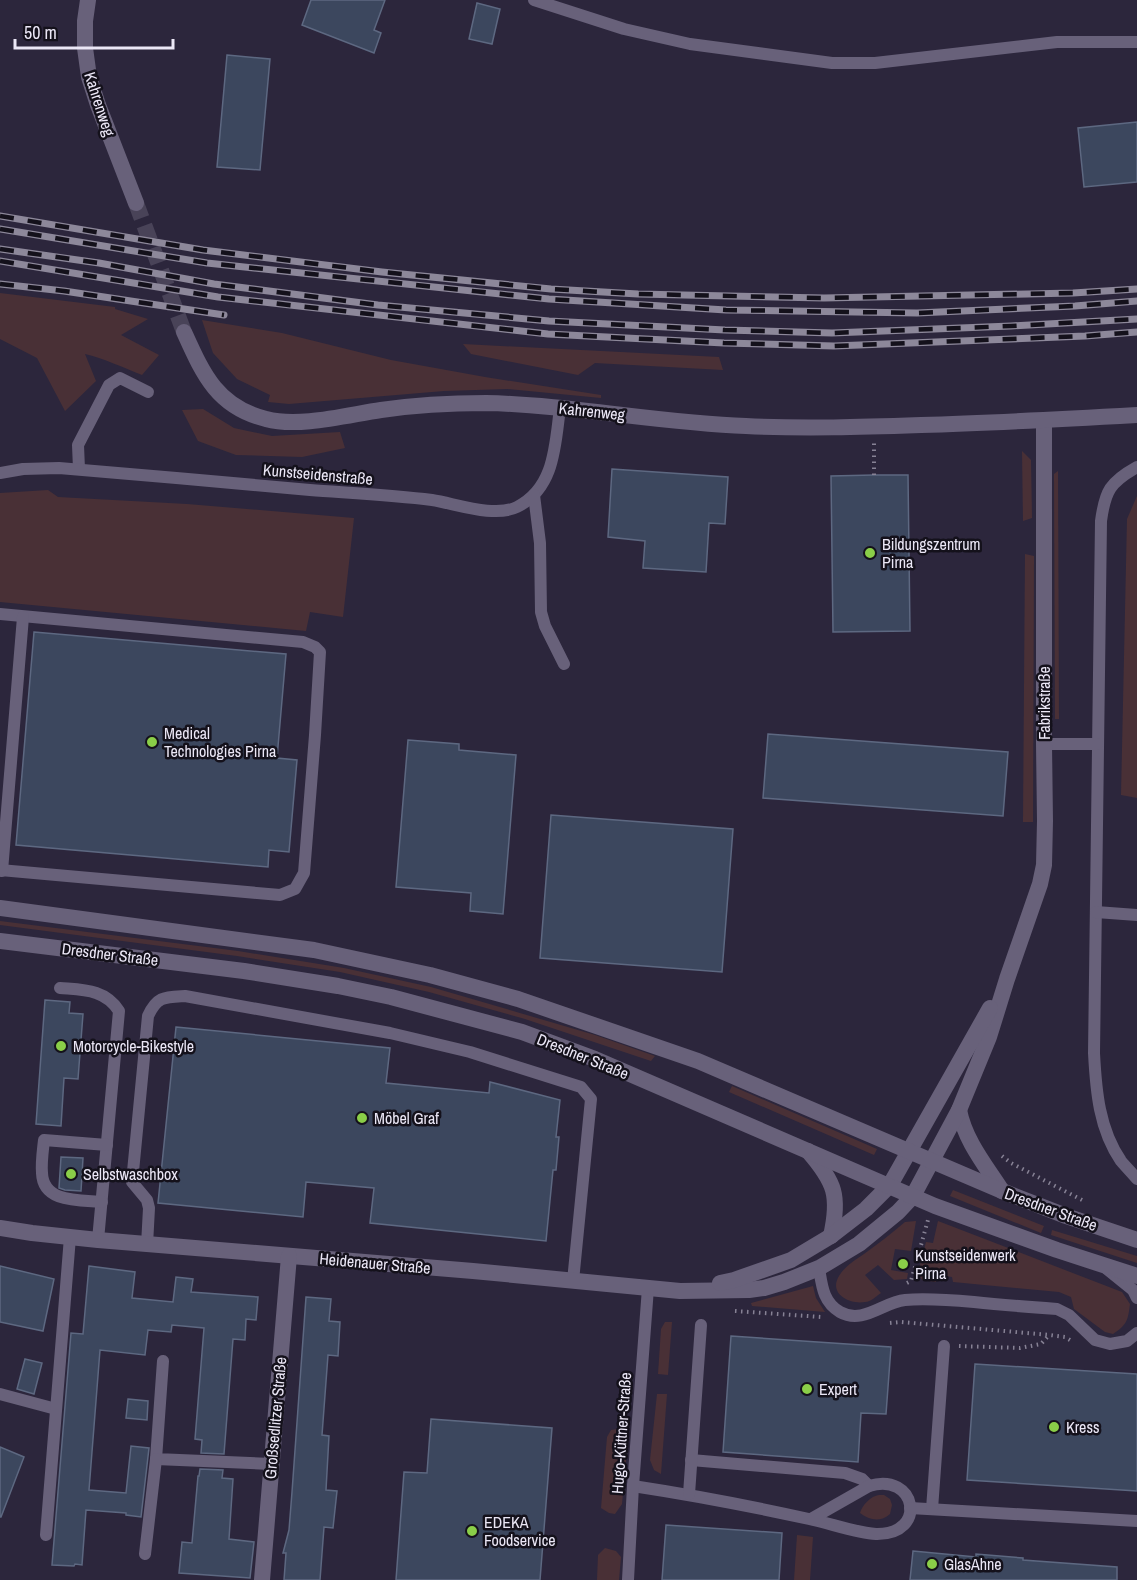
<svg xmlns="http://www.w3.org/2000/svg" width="1137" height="1580" viewBox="0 0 1137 1580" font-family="'Archivo Narrow',sans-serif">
<rect width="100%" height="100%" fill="#2c263c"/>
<!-- green -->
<g fill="#493036">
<path d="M0 293 115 307V309L148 319 121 335 159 355 142 375C124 368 103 358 85 354L96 381 65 411 37 358 0 339Z"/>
<path d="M202 320 282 333 391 360 485 377 601 395V398L507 389 444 391 289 404 268 402 270 395 237 379 213 353Z"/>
<path d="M463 344 719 357 723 370 595 363 578 375 471 354Z"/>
<path d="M203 409 234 428 272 436 340 432 345 448 302 457 236 455 198 441 182 410Z"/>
<path d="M1022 451 1031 460 1032 518 1023 521Z"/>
<path d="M1058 471 1059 719H1055L1054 474Z"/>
<path d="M48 490 58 497 187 504 354 518 343 617 310 612 306 631 0 602V493Z"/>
<path d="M1137 496V798L1121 795 1127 519Z"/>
<path d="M1025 554 1034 556 1033 822H1023Z"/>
<path d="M0 921 238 951 344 968 431 987 595 1035 655 1056 651 1061 525 1019 429 992 340 972 237 956 0 925Z"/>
<path d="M732 1086 877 1149 874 1155 729 1092Z"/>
<path d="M953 1190 1044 1226 1041 1233 950 1196Z"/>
<path d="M916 1221 911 1251 895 1249 891 1270 908 1273 907 1279 894 1280 878 1265 865 1275 881 1293C876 1296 871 1302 865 1302 850 1305 828 1294 839 1276 844 1267 855 1260 864 1254 878 1244 892 1233 905 1222Z"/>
<path d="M938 1221 1122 1292 1130 1304C1128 1320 1127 1325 1113 1334L1105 1332 1074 1309 1071 1297 1059 1292 953 1282 952 1277 937 1275 936 1282 922 1280 918 1273 926 1242 933 1243Z"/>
<path d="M1052 1230 1137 1256V1263L1051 1235Z"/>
<path d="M813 1286 816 1298 825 1312 752 1306 751 1303Z"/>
<path d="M665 1322H672L668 1375 658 1374 661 1329Z"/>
<path d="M657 1394H667L661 1474 654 1470 650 1460Z"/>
<path d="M618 1429 624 1431 628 1439 622 1504 615 1514 609 1513 601 1508 607 1437 611 1430Z"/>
<path d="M879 1495H884L890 1499 892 1505 890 1514C881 1522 870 1521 860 1513 862 1505 871 1496 879 1495Z"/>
<path d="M797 1535 813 1537 810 1580H794Z"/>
<path d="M605 1548 616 1551 621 1557 619 1580H597L598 1555Z"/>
</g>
<!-- building -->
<g fill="#3c475e" stroke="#5d6881" stroke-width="1.5">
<path d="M311 0H385L374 30 381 33 374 53 302 25Z"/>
<path d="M477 3 500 9 492 44 469 39Z"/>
<path d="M227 55 270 59 260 170 217 167Z"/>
<path d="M1137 122V182L1084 187 1078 128Z"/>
<path d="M612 469 728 477 725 524 709 523 706 572 643 568 645 541 608 537Z"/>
<path d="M874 475H908L910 631 833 632 831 476Z"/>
<path d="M34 632 286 654 277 758 297 760 289 852 269 850 268 867 16 845Z"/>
<path d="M768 734 1008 752 1003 816 763 798Z"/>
<path d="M408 740 459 744V750L516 755 503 914 470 911 471 893 396 887Z"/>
<path d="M551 815 733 829 722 972 540 958Z"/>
<path d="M45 1000 70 1002 69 1013 83 1014 78 1079 64 1078 61 1126 36 1124Z"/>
<path d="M176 1027 390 1048 386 1083 489 1093 490 1082 560 1100 556 1137H559L556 1170H553L546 1241 370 1223 374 1188 306 1182 303 1217 158 1203Z"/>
<path d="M61 1157 83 1158 81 1191 65 1190 59 1188Z"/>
<path d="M0 1266 54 1279 43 1331 0 1322Z"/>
<path d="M89 1266 135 1272 132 1298 173 1302 176 1277 193 1279 191 1292 258 1297 256 1320 246 1319 245 1340 233 1339 224 1454 201 1453 202 1440 195 1439 204 1328 172 1325 171 1332 148 1330 145 1355 100 1350 89 1490 126 1493 131 1446 149 1448 141 1517 126 1515V1513L86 1510 82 1565 75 1564 74 1566 52 1565 71 1333 83 1334Z"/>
<path d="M306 1297 331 1299 329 1321 340 1322 338 1356 328 1355 322 1435 329 1436 326 1490 337 1491 333 1528 324 1527 320 1580H284L286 1553H283L289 1530 292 1492Z"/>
<path d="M731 1336 891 1347 886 1414 861 1413 858 1462 723 1452Z"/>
<path d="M25 1359 42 1363 34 1394 17 1389Z"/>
<path d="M975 1364 1137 1374V1491L967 1480Z"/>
<path d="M128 1399 148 1401 147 1420 126 1418Z"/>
<path d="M431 1419 552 1428 540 1580H396L404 1472 427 1473Z"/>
<path d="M0 1447 24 1457 1 1517H0Z"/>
<path d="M200 1469 223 1470 222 1478 233 1479 229 1539 254 1542 250 1578 179 1573 182 1542 192 1543 198 1476H199Z"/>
<path d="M666 1525 782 1533 779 1580H662Z"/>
<path d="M913 1551 976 1557V1554L1023 1558V1560L1117 1567V1580H910Z"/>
</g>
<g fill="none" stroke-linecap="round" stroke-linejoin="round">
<!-- tertiary-tunnel -->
<path stroke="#494358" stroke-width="16" stroke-dasharray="16 8" stroke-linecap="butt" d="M136 203 184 332"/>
<!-- path -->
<g stroke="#878295" stroke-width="4" stroke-dasharray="1.5 4.5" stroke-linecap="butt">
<path d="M874 475V443"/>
<path d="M1002 1156 1011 1163 1082 1200"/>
<path d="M907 1283 911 1281 928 1220"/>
<path d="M735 1311 821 1317"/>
<path d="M890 1323 901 1322 1050 1335 1065 1337 1070 1340"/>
<path d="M959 1346 1020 1348 1041 1344 1049 1335"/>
</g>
<!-- service -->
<g stroke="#68617a" stroke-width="12">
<path d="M534 0 624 29 690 44 832 63H875L1057 42H1137"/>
<path d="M1137 467C1110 482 1105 491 1101 521L1094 1053C1096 1091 1099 1129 1121 1161 1126 1167 1132 1173 1137 1179"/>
<path d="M79 469 78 445 109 385 120 378 148 392"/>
<path d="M0 473 23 469 59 468C143 475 226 482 310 490 350 493 392 495 432 500 457 504 495 518 517 507 555 488 555 445 560 408"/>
<path d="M534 495 540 543 541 612 545 626 564 664"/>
<path d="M0 614 303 642 315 647 320 652 315 735 304 873 295 889 280 895 0 870"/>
<path d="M1044 744H1097"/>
<path d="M2 871 23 617"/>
<path d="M1096 912 1137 915"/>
<path d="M60 988C83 990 105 989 119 1011L98 1240"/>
<path d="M102 1202C79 1200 43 1203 42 1173 41 1162 43 1150 44 1140L107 1145"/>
<path d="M147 1245 149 1208 147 1200 132 1182 148 1016C157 996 165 997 185 996L390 1033 470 1052 581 1087 591 1099 573 1281"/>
<path d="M819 1268C822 1286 823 1302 840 1312 863 1325 883 1302 905 1300 928 1298 951 1300 974 1302 1002 1305 1029 1307 1057 1309L1069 1315 1095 1340 1110 1344 1127 1341 1137 1333"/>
<path d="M1107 1269 1133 1290 1137 1298"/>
<path d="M163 1361 156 1459 271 1464"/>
<path d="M0 1394 56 1409"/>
<path d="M691 1460 845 1473 862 1479 869 1486"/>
<path d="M633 1486C692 1495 750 1506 809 1519 829 1523 857 1533 876 1534 929 1535 916 1471 869 1486L811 1519"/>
<path d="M689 1494 701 1325"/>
<path d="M910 1508 1137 1521"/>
<path d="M932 1509 944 1346"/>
<path d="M46 1535 70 1237"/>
<path d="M145 1554 156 1459"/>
<path d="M628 1580 633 1486 648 1288"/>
</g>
<!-- minor -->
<g stroke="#68617a" stroke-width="16">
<path d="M959 1110C965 1141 986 1166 1002 1191"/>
<path d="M808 1151C835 1182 840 1196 831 1236"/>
<path d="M0 1228 32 1233 98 1240 473 1271 680 1291 749 1290 764 1288 784 1282 819 1268 859 1244 898 1212 913 1196 959 1110 989 1037 1007 979 1040 884 1044 865 1045 821 1044 744V421"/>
<path d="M720 1283 734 1280 791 1260 831 1236 866 1209 890 1185 990 1008"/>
<path d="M262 1580 289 1256"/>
</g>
<!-- tertiary -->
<g stroke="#68617a" stroke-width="16">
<path d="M88 0 85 21V48L89 77 98 105 136 203"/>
<path d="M184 332C203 374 217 407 266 419 299 428 347 415 381 410 415 405 451 403 486 403 573 405 659 423 746 426 804 429 863 427 921 425 993 423 1065 419 1137 415"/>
</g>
<!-- secondary -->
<g stroke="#68617a" stroke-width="16">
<path d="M0 908 314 950 430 975 518 999 698 1061 1002 1191 1066 1216 1137 1240"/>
<path d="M0 941 244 971 338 986 391 997 522 1032 595 1059 935 1206 1057 1250 1137 1276"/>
</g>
<!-- rail casing -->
<g stroke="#8d889a" stroke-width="7">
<g id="rail">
<path d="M0 216 203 250 382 272 551 289 638 294 824 298 1073 293 1137 289"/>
<path d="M0 229 207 263 549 299 726 310 917 313 1075 306 1137 301"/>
<path d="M0 249 99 263 214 284 378 305 549 321 725 330 832 333 1011 326 1137 319"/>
<path d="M0 261 218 297 548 334 724 343 834 346 1085 336 1137 332"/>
<path d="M0 284 64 291 224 315"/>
</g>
</g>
<!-- rail -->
<use href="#rail" stroke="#14111b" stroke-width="4.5" stroke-dasharray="14" stroke-linecap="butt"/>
</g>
<!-- markers -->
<g fill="#8ace48" stroke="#14111b" stroke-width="2">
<circle cx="870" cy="553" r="6"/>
<circle cx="152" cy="742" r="6"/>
<circle cx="61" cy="1046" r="6"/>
<circle cx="362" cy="1118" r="6"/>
<circle cx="71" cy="1174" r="6"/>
<circle cx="903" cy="1264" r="6"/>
<circle cx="807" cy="1389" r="6"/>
<circle cx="1054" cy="1427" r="6"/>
<circle cx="472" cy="1531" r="6"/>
<circle cx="932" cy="1564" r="6"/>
</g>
<g text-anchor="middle" stroke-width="5" stroke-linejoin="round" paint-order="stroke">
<!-- street labels -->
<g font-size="16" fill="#ebe7f6" stroke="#14111b">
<text transform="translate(100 104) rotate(72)" y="6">Kahrenweg</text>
<text transform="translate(592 411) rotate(6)" y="6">Kahrenweg</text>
<text transform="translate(318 474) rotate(5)" y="6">Kunstseidenstraße</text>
<text transform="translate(1044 703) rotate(-90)" y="6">Fabrikstraße</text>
<text transform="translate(110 954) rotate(7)" y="6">Dresdner Straße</text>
<text transform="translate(583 1056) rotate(22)" y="6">Dresdner Straße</text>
<text transform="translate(1051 1209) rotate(20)" y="6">Dresdner Straße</text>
<text transform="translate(375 1263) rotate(5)" y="6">Heidenauer Straße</text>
<text transform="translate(275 1418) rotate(-85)" y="6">Großsedlitzer Straße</text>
<text transform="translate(621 1433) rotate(-86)" y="6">Hugo-Küttner-Straße</text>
</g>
<!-- poi labels -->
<g font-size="16" fill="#ebe7f6" stroke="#14111b" text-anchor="start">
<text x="882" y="550">Bildungszentrum<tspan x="882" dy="18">Pirna</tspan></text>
<text x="164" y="739">Medical<tspan x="164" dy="18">Technologies Pirna</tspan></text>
<text x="73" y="1052">Motorcycle-Bikestyle</text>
<text x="374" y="1124">Möbel Graf</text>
<text x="83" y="1180">Selbstwaschbox</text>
<text x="915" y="1261">Kunstseidenwerk<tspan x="915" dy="18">Pirna</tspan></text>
<text x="819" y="1395">Expert</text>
<text x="1066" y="1433">Kress</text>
<text x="484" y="1528">EDEKA<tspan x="484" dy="18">Foodservice</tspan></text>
<text x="944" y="1570">GlasAhne</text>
</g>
</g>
<!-- scale -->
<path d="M15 39v9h158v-9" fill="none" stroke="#ebe7f6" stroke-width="3"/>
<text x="24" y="39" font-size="18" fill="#ebe7f6" stroke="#14111b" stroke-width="4.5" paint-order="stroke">50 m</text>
</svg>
